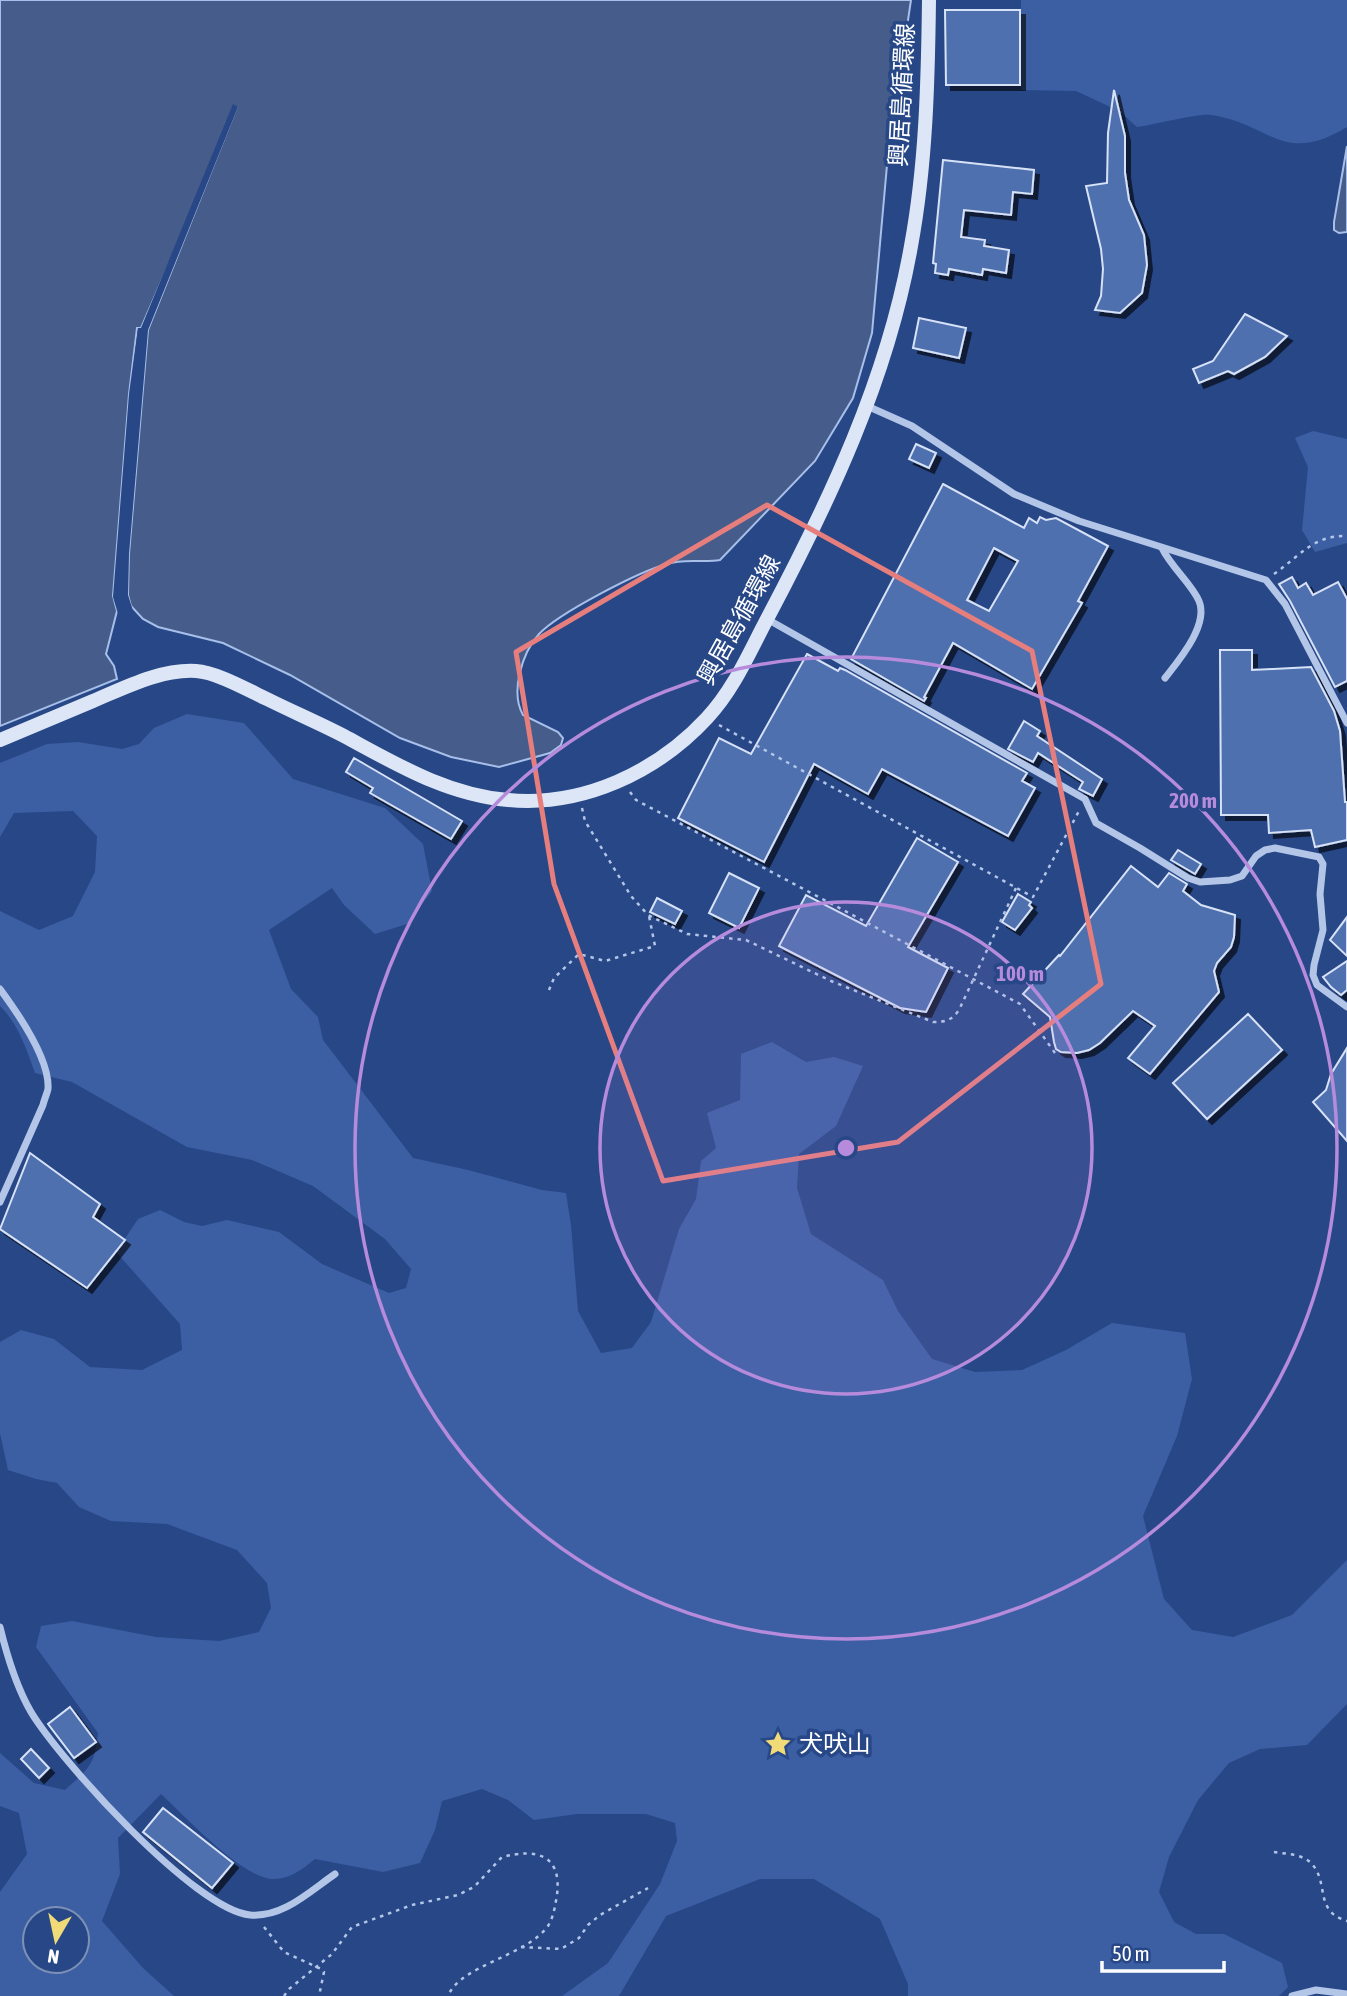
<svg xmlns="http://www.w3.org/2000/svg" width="1347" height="1996" viewBox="0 0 1347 1996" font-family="'Asap Condensed','Noto Sans JP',sans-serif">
<defs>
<filter id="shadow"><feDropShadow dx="5" dy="5" stdDeviation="0" flood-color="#0009"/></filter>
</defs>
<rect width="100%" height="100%" fill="#274787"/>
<!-- green -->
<g fill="#3c5fa4" fill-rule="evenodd">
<path d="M1021 0H1347V127C1282 166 1272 124 1211 115 1197 113 1154 125 1137 127L1119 111 1076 91 1021 90Z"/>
<path d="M1313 431 1347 439V543L1315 552 1302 530 1308 467 1295 438Z"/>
<path d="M187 714 244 723 293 779 385 808 423 844 432 891 407 924 375 934 344 905 332 888 269 930 291 989 318 1017 323 1040 413 1158 468 1170 542 1190 566 1193 571 1225 578 1311 601 1353 632 1348 651 1322 679 1229 696 1199 701 1161 716 1148 707 1113 740 1100 741 1054 772 1042 806 1062 834 1057 863 1066 836 1126 799 1154 797 1188 811 1234 883 1280 898 1311 932 1359 975 1372 1022 1370 1066 1350 1112 1323 1185 1333 1192 1379 1177 1436 1143 1516 1164 1599 1192 1630 1233 1637 1292 1615 1347 1560V1704L1307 1745 1260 1749 1229 1763 1198 1800 1169 1857 1159 1892 1174 1922 1196 1934H1224L1282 1963 1288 1987 1279 1996H908V1984L880 1919 814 1879H760L666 1916 619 1996H562L608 1963 637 1919 660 1884 677 1841 675 1823 646 1814H577L534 1820 508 1800 482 1789 442 1801 435 1830 420 1863 383 1872 315 1859C303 1869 289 1880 272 1879 242 1878 184 1815 161 1794L118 1838 120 1874 102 1921 143 1968 174 1996H0V1892L27 1854 19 1813 0 1806V1753L34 1783 65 1790C88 1769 95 1766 98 1733L36 1647 41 1626 72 1621 156 1637 219 1641 259 1632 271 1608 267 1583 237 1550 167 1524 111 1521 79 1507 57 1483 36 1479 8 1470 0 1433V1342L21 1330 54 1339 90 1367 142 1370 182 1350 180 1324 116 1252 138 1219 160 1210 184 1222 202 1226 227 1220 279 1232 322 1264 389 1293 406 1288 411 1269 385 1239 313 1186 252 1160 187 1147 72 1082 35 1073C27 1050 17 1022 0 1006V911L39 930 73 916 95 872 97 836 73 811 14 813 0 837V763L47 744 78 742 122 749 139 744 154 728ZM35 1919H77V1961H35Z"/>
</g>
<!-- water -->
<g fill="#465d8b" stroke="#a7bfe9" stroke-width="2">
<path d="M0 0H911L888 154 872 333 853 398 815 461 720 560C703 563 684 558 667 564 638 572 559 613 539 634 522 653 510 692 523 715L558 732 563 738 561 745 550 753 499 767 451 757 400 738 290 675 223 643 158 627 143 619 131 606 128 595 129 554 148 330 237 107 141 328H137L129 394 113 596 117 611 106 654 114 666 117 679 0 726Z"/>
<path d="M1347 146V232L1339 233 1334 230V222Z"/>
</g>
<!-- pier -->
<path fill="#274787" d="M233 104 238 107 148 330 129 554 128 595 134 614 128 608 125 596V554L141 363 144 329 165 278 144 329 141 331 133 394 117 596 121 611 119 617 113 597 129 394 138 328H141Z"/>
<!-- building -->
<g fill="#4f70af" stroke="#d7e2f7" stroke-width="2" fill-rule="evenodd" filter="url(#shadow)">
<path d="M945 10H1020V85H946Z"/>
<path d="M1114 90 1125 136V173L1129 200 1144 235 1147 265 1142 293 1120 313 1095 310 1101 296 1103 269 1101 249 1086 186 1107 183 1108 133Z"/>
<path d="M943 160 1034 170 1032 194 1013 192 1011 215 964 210 961 237 985 240 984 246 1009 250 1006 273 983 269 982 275 949 269 948 275 935 273 936 264 933 263Z"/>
<path d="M1245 314 1287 336 1265 357 1234 374 1228 371 1199 383 1193 369 1213 361Z"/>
<path d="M919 318 966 328 959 358 913 348Z"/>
<path d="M916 444 936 453 929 468 909 459Z"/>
<path d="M943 484 1024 528 1029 518 1037 523 1040 517 1046 520 1056 518 1108 546 1078 601 1082 603 1032 689 953 643 924 697 926 698 924 701 851 659ZM994 548 1018 561 989 611 967 600Z"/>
<path d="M1292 577 1298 588 1306 583 1313 595 1338 582 1347 599V681L1335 687 1290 601 1279 584Z"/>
<path d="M1220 650H1252V670L1311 667 1334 711 1340 731 1345 802H1347V840L1315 847 1311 830 1269 833 1268 815H1221Z"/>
<path d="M807 654 838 671 840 668 845 670 1027 773 1022 781 1035 788 1008 836 882 769 868 794 814 764 764 862 678 818 719 738 751 754Z"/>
<path d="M1024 721 1040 731 1037 736 1102 779 1093 796 1079 789 1083 782 1038 753 1033 762 1008 749Z"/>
<path d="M354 758 462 821 451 839 370 793 373 788 346 772Z"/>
<path d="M917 838 958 862 908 947 948 968 926 1012 900 1008 779 946 806 895 866 926Z"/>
<path d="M1178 850 1201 864 1195 874 1171 860Z"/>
<path d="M1131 866 1158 887 1169 873 1187 884 1183 891 1201 905 1235 915 1234 937 1231 947 1217 963 1214 971 1219 992 1150 1074 1128 1058 1155 1026 1133 1011 1100 1043 1089 1050 1077 1053 1061 1052 1056 1049 1054 1042 1050 1017 1023 994 1059 955 1060 956Z"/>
<path d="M729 873 759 888 739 928 709 913Z"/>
<path d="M1018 894 1031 902 1029 905 1032 908 1015 930 1002 922Z"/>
<path d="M657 898 682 911 675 924 650 912Z"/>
<path d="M1347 917V956L1330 940Z"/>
<path d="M1347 961V990L1341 995 1331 987 1323 977Z"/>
<path d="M1248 1014 1282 1050 1207 1119 1173 1083Z"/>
<path d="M1347 1048V1141L1313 1102 1326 1090 1331 1074Z"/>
<path d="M30 1153 100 1204 93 1217 125 1240 87 1288 0 1229Z"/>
<path d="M70 1707 96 1742 74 1758 48 1724Z"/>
<path d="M31 1749 49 1768 39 1778 21 1759Z"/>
<path d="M163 1808 233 1863 212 1888 143 1832Z"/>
</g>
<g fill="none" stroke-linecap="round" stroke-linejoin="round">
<!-- path -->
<g stroke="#b3c6e8" stroke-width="2.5" stroke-dasharray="3.5 5" stroke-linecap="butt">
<path d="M1274 574C1300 556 1313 535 1347 536"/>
<path d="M719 725 1033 897 1079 811"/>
<path d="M630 792 636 800 1020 1004 1055 1053"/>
<path d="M582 808 585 821 631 896 648 915 687 934 746 940 831 981 933 1022C946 1022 952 1020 959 1010L1016 888"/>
<path d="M549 990 554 978 579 954 605 961 655 946 649 916"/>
<path d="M1274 1852C1286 1854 1302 1854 1311 1863 1330 1882 1313 1911 1347 1921"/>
<path d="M264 1927 284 1952 321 1969 324 1972 319 1996"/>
<path d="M521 1947 561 1949 579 1938 588 1925 600 1915 648 1888"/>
<path d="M284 1996 289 1989 332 1954 352 1927 412 1905 458 1895 474 1887 502 1857C537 1848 562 1855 557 1895 555 1906 554 1916 548 1926 527 1956 460 1965 448 1996"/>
</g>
<!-- street -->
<g stroke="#b3c6e8" stroke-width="7">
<path d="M867 406 912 426 1014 494 1079 521 1266 580 1285 604 1347 723"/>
<path d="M1162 548C1171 567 1192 584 1199 601 1209 625 1179 660 1165 678"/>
<path d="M767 619 1085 799 1096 823 1140 848 1188 878 1200 882 1230 880 1242 876 1256 856 1265 850 1275 848 1319 857 1323 864 1320 894 1323 930 1314 965 1313 975 1317 985 1347 1007"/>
<path d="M0 989C17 1012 50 1059 48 1089 47 1094 44 1100 43 1105L0 1202"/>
<path d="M0 1627C7 1656 16 1686 31 1712 60 1760 195 1910 250 1915 283 1918 310 1891 335 1874"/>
<path d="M1292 1996 1316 1990 1347 1994"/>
</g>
<!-- secondary -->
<path stroke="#dde6f7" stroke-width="14" d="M0 740C31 727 62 714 93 701 124 688 160 669 196 671 216 672 248 690 267 699 293 712 319 723 344 736 396 764 447 795 508 800 583 807 657 772 707 718 734 689 749 653 767 619 829 502 888 378 911 246 926 165 928 82 929 0"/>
</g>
<!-- marked area -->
<path fill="none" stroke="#e67e7e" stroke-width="5" stroke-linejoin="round" d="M767 505 1032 651 1101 984 898 1142 663 1181 554 884 516 652Z"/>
<!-- distance rings -->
<circle cx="846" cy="1148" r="246" fill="#b68bdc" fill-opacity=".12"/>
<g fill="none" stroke="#b68bdc" stroke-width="3.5">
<circle cx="846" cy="1148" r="246"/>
<circle cx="846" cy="1148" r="491"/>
</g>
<!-- icons -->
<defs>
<g id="sight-bare" transform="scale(2.1)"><path d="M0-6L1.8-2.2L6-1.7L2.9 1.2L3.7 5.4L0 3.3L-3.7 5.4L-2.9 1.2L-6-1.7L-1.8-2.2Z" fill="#f1db78" stroke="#274787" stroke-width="2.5" paint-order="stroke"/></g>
</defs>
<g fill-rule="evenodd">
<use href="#sight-bare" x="778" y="1744"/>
</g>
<g text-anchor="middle" stroke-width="7" stroke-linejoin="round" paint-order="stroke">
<!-- street labels -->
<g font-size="24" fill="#fff" stroke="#274787">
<text transform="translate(902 95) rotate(-87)" y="8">興居島循環線</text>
<text transform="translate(739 620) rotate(-61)" y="8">興居島循環線</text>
</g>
<!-- poi labels -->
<g font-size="24" fill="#fff" stroke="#274787" text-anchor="start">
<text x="799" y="1752">犬吠山</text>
</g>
</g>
<circle cx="846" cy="1148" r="10" fill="#b68bdc" stroke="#274787" stroke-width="3.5"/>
<g font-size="21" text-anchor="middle" font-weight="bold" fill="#b68bdc" stroke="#274787" stroke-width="7" stroke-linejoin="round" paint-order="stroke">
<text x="1193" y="808">200 m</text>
<text x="1020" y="981">100 m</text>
</g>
<!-- north arrow -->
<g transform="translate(56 1940) rotate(189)"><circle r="33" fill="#274787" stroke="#7d91b7" stroke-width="2"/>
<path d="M0-5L12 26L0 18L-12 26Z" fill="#f1db78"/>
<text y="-10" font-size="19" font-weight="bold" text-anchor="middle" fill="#ffffff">N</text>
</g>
<!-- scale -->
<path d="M1102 1961v10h122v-10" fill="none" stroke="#ffffff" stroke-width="3.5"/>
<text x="1112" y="1961" font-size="21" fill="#ffffff" stroke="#274787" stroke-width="5" paint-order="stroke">50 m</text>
</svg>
